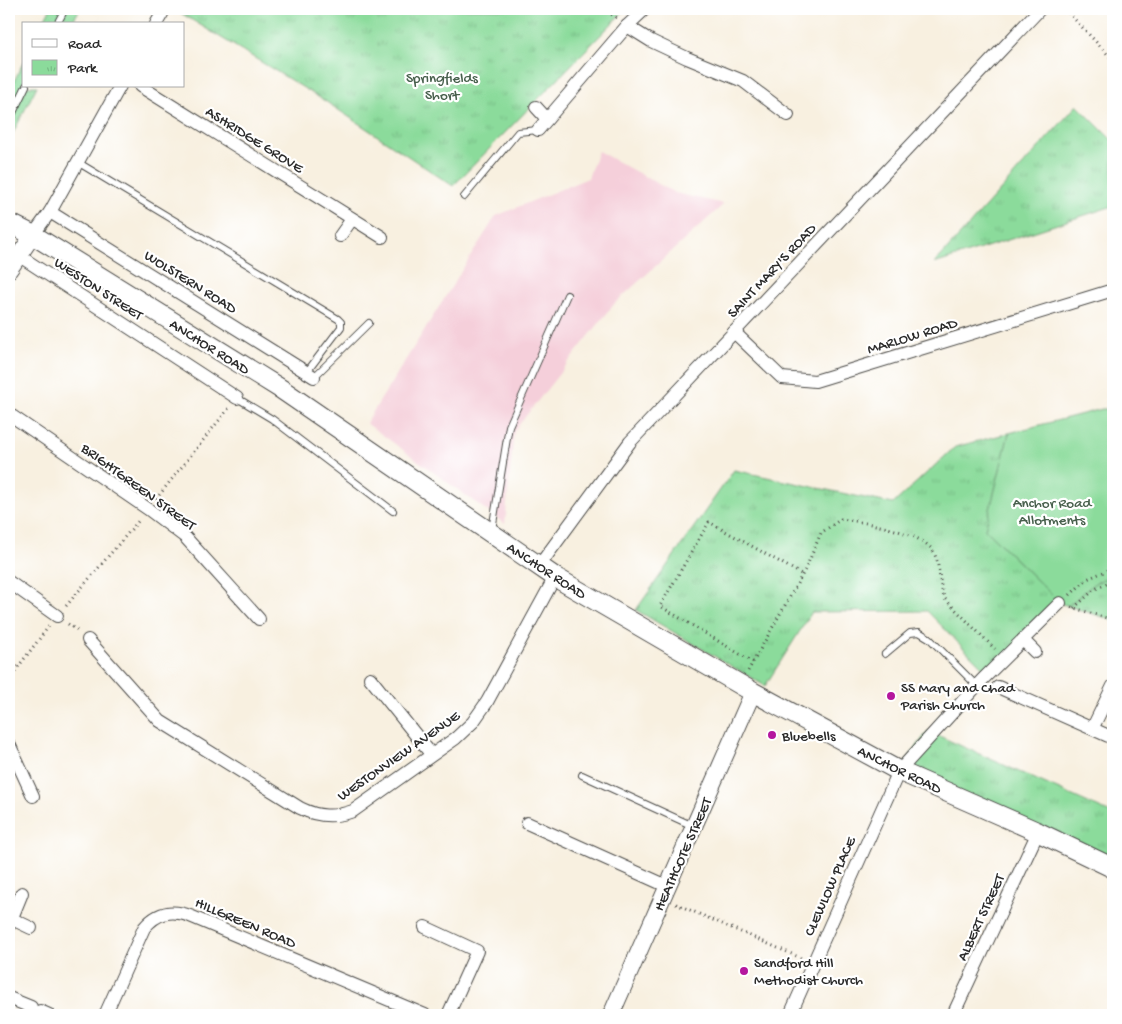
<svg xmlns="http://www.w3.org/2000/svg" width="1122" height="1024" viewBox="0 0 1122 1024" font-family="'Gochi Hand',sans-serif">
<defs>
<pattern id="park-tufts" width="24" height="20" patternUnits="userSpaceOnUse" patternTransform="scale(1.25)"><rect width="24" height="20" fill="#8bdb9b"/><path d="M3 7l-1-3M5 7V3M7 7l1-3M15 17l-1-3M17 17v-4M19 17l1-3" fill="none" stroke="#78bc86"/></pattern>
</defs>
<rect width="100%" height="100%" fill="#fff"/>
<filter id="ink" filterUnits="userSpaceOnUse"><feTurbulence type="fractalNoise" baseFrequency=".02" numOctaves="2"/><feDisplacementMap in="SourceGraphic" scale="10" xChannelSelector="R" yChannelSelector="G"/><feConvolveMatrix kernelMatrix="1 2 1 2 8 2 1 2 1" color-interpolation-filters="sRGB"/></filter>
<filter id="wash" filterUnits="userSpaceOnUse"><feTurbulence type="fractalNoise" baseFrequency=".0096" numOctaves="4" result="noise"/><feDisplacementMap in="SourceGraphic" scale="20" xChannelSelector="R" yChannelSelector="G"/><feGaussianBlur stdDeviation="1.12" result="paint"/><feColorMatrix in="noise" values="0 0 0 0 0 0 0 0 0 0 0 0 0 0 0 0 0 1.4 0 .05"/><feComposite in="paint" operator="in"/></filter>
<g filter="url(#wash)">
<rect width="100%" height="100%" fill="#f8f0e0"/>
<!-- built -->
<path fill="#f5cfda" d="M598 151 675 193 724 204 615 303 514 431 505 524 366 423 496 216 588 178Z"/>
<!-- green -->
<path fill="#8bdb9b" stroke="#5b8363" d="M1102 409H1113V576L1095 583 1068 606 1060 603 985 529 1009 433Z"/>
<!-- park -->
<g fill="url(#park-tufts)" stroke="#5b8363">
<path d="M50 9H80L71 24H42Z"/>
<path d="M174 9H626L453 186 325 101Z"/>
<path d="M24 61V86H37L9 141V91Z"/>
<path d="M1077 105 1113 141V206L934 264Z"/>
<path d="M1009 433 985 529 1060 603 989 674 927 611 812 612 765 686 636 610 734 470 893 504 955 447Z"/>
<path d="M1113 576V620L1068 606 1095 583Z"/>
<path d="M928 731 1113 814V869L899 771Z"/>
</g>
</g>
<g filter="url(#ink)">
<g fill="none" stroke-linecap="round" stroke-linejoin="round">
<!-- service casing -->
<g stroke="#4a4946" stroke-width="8">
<g id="service">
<path d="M57 24 65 9"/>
<path d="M9 121 26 86"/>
<path d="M79 163 338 319 341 322V327L306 373"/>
<path d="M464 197 518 132 538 130"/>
<path d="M314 377 369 323"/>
<path d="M237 398 272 419 393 511"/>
<path d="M492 530 509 426 567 295"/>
<path d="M885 654 910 633 919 632 929 638 977 686"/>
<path d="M582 775 693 826"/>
</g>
</g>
<!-- minor casing -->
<g stroke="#4a4946" stroke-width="14">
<g id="minor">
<path d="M156 24 163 12"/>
<path d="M627 26 651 41 687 58 743 81 788 115"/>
<path d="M140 86 382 237"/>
<path d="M536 107 547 119"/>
<path d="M538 130 627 26 645 9"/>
<path d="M50 212 314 377"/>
<path d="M33 235 50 212 120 86"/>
<path d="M340 236 352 219"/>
<path d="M18 255 237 398"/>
<path d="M734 332 782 378 815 381 1113 290"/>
<path d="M9 414 148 509 185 537 259 619"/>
<path d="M539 566 630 442 1040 9"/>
<path d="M9 582 57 616"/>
<path d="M88 640 160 721 300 808C318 817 334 818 353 811L456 738 473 722 487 702 555 577"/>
<path d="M1023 640 1035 652"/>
<path d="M370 678 431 754"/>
<path d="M998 687 1113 738"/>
<path d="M1093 727 1113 686"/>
<path d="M9 744 33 796"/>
<path d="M527 823 667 886"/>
<path d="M12 919 31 928"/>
<path d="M9 925 22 893"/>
<path d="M425 927 477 951 448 1015"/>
<path d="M9 998 31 1007"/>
<path d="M40 1011 49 1015"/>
<path d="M105 1015 144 928C157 912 172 909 190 916L425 1015"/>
<path d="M790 1015 899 771 982 680 1060 603"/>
<path d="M953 1015 1038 832"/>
</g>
</g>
<!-- tertiary casing -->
<g stroke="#4a4946" stroke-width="18">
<g id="tertiary">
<path d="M9 270 33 235"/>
<path d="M611 1015 753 692"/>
</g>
</g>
<!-- secondary casing -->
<g stroke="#4a4946" stroke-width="21">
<path id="secondary" d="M9 223 33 235 281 389 555 577 753 692 899 771 1038 832 1113 868"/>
</g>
<!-- path -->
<g stroke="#4a4946" stroke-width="3" stroke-dasharray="1 4" stroke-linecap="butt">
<path d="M603 9 617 18"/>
<path d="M1065 9 1113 60"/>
<path d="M156 499 229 408"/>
<path d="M1070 595 1087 579 1113 568"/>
<path d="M66 606 140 519"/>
<path d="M1071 607 1113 620"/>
<path d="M1074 608 1095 589 1113 581"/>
<path d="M68 624 79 632"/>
<path d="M753 662 660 606 709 522 803 575"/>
<path d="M748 671 806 568 821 533 841 519C863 522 925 532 934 553 941 567 938 584 945 599L995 649"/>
<path d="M9 679 49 626"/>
<path d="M676 904 801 958"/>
</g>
<!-- service -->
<use href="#service" stroke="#fff" stroke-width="6"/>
<!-- minor -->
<use href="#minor" stroke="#fff" stroke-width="12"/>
<!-- tertiary -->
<use href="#tertiary" stroke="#fff" stroke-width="16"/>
<!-- secondary -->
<use href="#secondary" stroke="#fff" stroke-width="19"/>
</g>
</g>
<!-- markers -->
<g fill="#b5179e" stroke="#fff" stroke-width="2">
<circle cx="891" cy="696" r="5"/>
<circle cx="772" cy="735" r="5"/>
<circle cx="744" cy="971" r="5"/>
</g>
<g text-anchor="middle" stroke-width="4.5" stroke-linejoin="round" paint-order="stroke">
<!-- park labels -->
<g font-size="15" fill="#48604d" stroke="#fff">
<text x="442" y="82">Springfields<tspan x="442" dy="17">Short</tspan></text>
<text x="1052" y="507">Anchor Road<tspan x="1052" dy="17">Allotments</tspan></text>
</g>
<!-- street labels -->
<g font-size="15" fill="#2b2b2b" stroke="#fff">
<text transform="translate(255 139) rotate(32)" y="5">ASHRIDGE GROVE</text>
<text transform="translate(771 270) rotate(-47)" y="5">SAINT MARY'S ROAD</text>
<text transform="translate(191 281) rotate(32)" y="5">WOLSTERN ROAD</text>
<text transform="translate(99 288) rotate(33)" y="5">WESTON STREET</text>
<text transform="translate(912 335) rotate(-17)" y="5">MARLOW ROAD</text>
<text transform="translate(210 346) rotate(32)" y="5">ANCHOR ROAD</text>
<text transform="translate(139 486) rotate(36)" y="5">BRIGHTGREEN STREET</text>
<text transform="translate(547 570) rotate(33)" y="5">ANCHOR ROAD</text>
<text transform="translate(398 755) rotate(-35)" y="5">WESTONVIEW AVENUE</text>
<text transform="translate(900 769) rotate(26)" y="5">ANCHOR ROAD</text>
<text transform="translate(682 854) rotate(-66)" y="5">HEATHCOTE STREET</text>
<text transform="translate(829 886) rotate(-66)" y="5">CLEWLOW PLACE</text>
<text transform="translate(980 917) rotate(-65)" y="5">ALBERT STREET</text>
<text transform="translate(246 922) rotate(23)" y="5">HILLGREEN ROAD</text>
</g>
<!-- poi labels -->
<g font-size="15" fill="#2b2b2b" stroke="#fff" text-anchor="start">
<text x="901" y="692">SS Mary and Chad<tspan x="901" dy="17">Parish Church</tspan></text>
<text x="782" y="740">Bluebells</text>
<text x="754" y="967">Sandford Hill<tspan x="754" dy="17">Methodist Church</tspan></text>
</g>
</g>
<!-- margin -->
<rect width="1122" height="1024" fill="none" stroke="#fff" stroke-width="30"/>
<!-- legend -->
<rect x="22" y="22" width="162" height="65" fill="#ffffff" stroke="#aaaaaa"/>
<rect x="32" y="39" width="25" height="8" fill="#ffffff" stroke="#aaaaaa"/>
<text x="68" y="48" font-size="15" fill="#2b2b2b">Road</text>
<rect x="32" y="60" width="25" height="15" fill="url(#park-tufts)" stroke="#aaaaaa"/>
<text x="68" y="72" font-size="15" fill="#2b2b2b">Park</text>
</svg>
